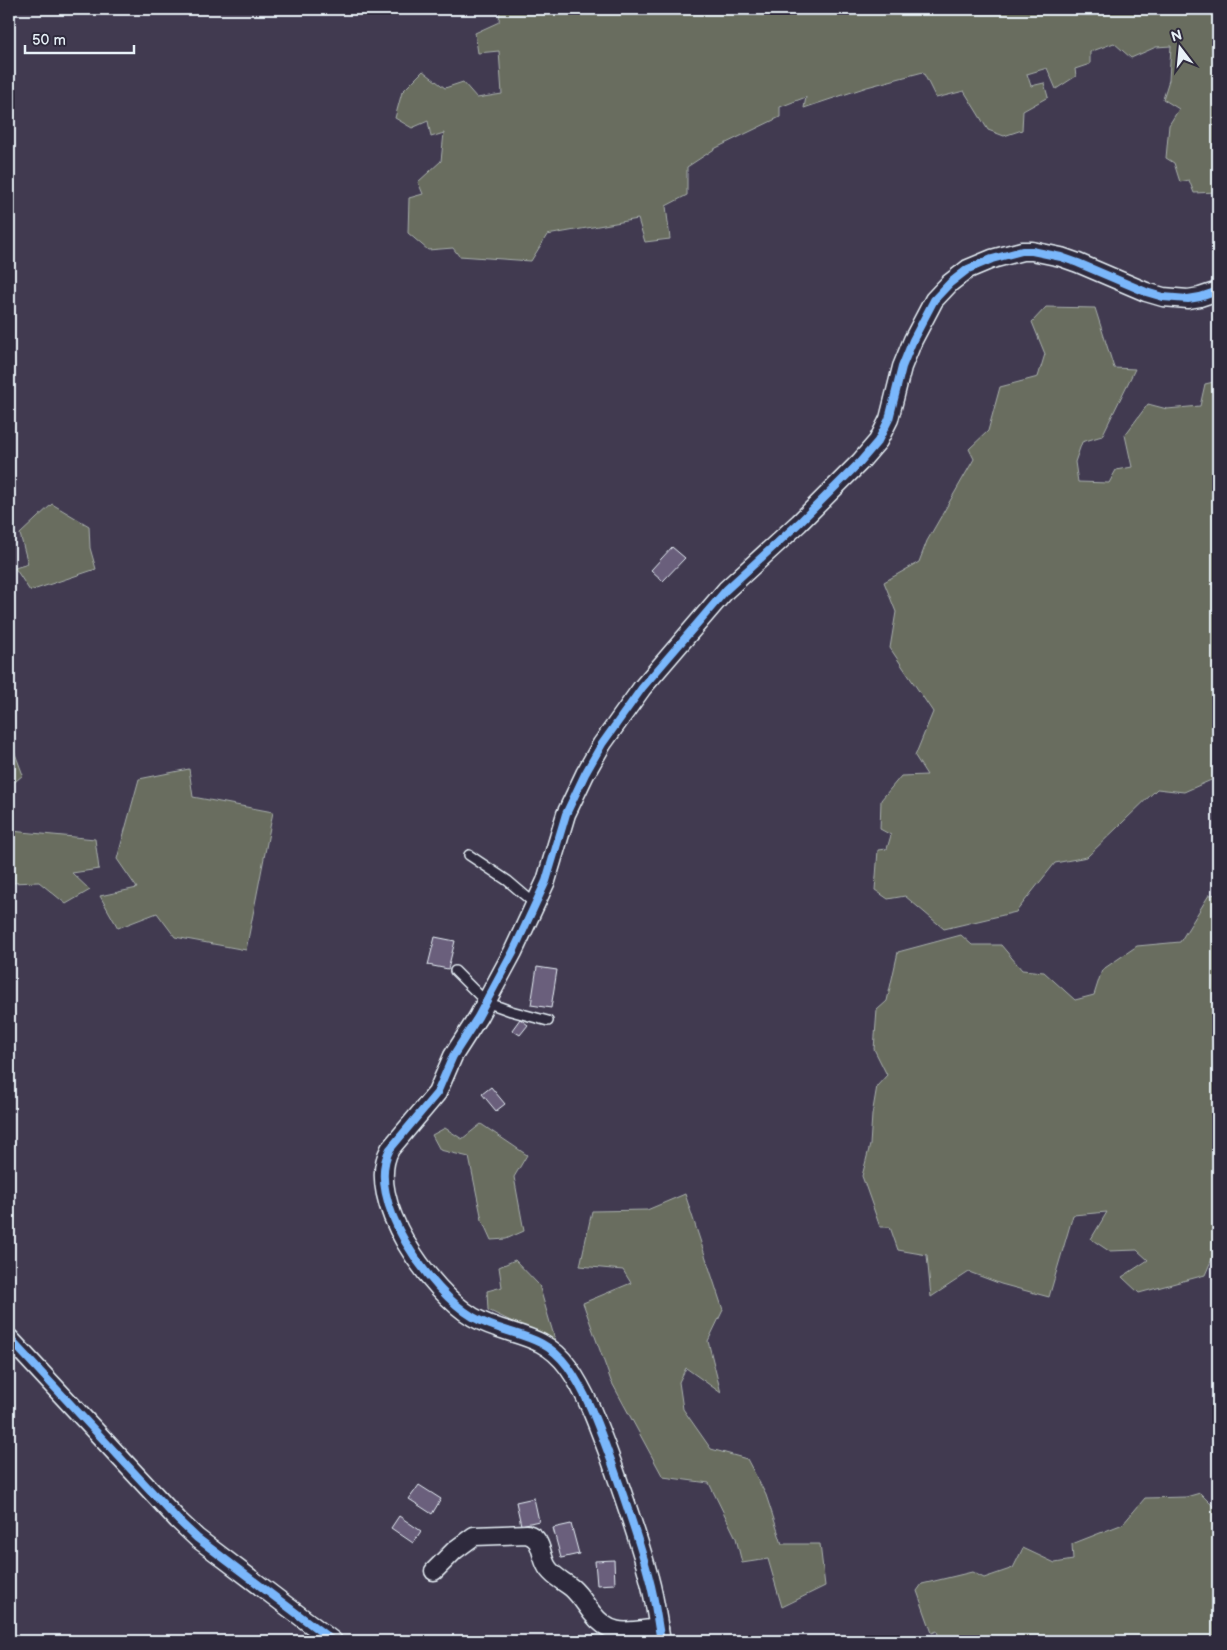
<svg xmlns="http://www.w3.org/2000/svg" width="1227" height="1650" viewBox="0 0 1227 1650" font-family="'Balsamiq Sans',sans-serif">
<rect width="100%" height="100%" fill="#413a50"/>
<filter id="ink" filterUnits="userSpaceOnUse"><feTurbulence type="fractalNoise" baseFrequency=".02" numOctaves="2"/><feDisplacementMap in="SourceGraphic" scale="10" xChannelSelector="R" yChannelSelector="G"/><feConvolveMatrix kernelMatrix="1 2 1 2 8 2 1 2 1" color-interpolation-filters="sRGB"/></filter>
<g filter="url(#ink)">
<!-- green -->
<g fill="#696d5f" stroke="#a8afac">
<path d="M500 9H1218V192L1194 193 1189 180 1180 182 1174 163 1166 158 1169 125 1179 109 1163 99 1169 80 1171 46 1156 47 1131 58 1114 43 1090 52V64L1075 69 1076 76 1056 89 1047 68 1027 74 1031 86 1044 83 1048 97 1023 111 1022 130 1004 136 988 130 964 91 936 98 923 72 867 87 804 108 806 97 780 107V117L716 148 687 167V195L666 206 670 239 645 242 638 219 547 235 531 261 459 256 453 248 428 250 408 233 409 198 423 194 418 182 441 161 444 133 431 137 428 121 412 128 395 118 402 92 423 71 445 88 463 82 477 98 502 94 499 51 478 53 475 33 499 22Z"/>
<path d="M1046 307 1095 308 1114 368 1135 369 1102 436 1082 442 1075 462 1078 482 1109 483 1116 470 1132 467 1125 435 1148 404 1167 409 1200 406 1205 384 1218 381V777L1184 792 1157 789 1087 857 1055 863 1016 912 944 929 905 896 888 899 875 890 878 850 887 849 891 835 880 829 881 800 901 776 927 775 915 756 933 712 890 648 896 612 884 582 919 562 927 541 974 459 969 449 988 431 1000 387 1038 377 1045 354 1032 322Z"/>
<path d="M52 504 89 526 90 548 96 569 30 591 15 568 28 564 20 534Z"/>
<path d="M11 743 23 775 9 787V745Z"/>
<path d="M189 769 193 797 273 812 246 950 175 937 157 913 118 928 100 896 137 888 117 859 139 779Z"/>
<path d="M9 801 11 831 95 839 99 869 72 873 90 890 66 904 39 882 9 883Z"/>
<path d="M1218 894V1245L1205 1275 1139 1293 1122 1277 1148 1260 1137 1250 1109 1251 1091 1239 1107 1212 1073 1215 1049 1297 1001 1284 969 1272 931 1297 927 1255 898 1250 890 1227H880L862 1176 870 1145 872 1115 877 1086 887 1075 874 1049 877 1010 887 1001 898 952 961 935 972 945H1001L1022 970 1044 972 1075 1000 1094 995 1102 970 1137 946 1180 942 1209 895Z"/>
<path d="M481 1124 527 1155 514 1177 524 1231 506 1239 491 1240 482 1220 469 1157 440 1150 432 1135 445 1128 462 1139Z"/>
<path d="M685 1194 723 1310 708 1341 721 1393 686 1368 679 1382 683 1409 711 1449 747 1459 766 1495 782 1544H820L825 1586 782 1607 768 1559 742 1563 736 1538 709 1483 663 1477 611 1381 583 1303 631 1283 623 1270 580 1266 592 1211 647 1210Z"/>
<path d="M515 1260 539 1285 556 1343 488 1310 487 1291 502 1287 499 1267Z"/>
<path d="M1200 1493 1216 1509 1218 1508V1641H940L937 1631 932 1633 917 1591 922 1584 972 1572 984 1578 1013 1568 1023 1548 1055 1563 1073 1560 1072 1544 1123 1524 1145 1498 1186 1497Z"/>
</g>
<!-- building -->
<g fill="#6b5f7c" stroke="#e8f1f8">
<path d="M672 547 685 558 663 581 651 570Z"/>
<path d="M435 937 455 941 448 969 428 965Z"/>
<path d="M537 967 557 970 551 1008 531 1005Z"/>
<path d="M520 1019 528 1025 520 1035 512 1030Z"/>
<path d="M491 1087 505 1104 496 1111 482 1094Z"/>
<path d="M419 1485 441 1499 432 1514 409 1499Z"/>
<path d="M534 1498 539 1521 521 1525 516 1502Z"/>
<path d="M399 1516 421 1531 413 1543 391 1528Z"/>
<path d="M571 1524 579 1554 561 1558 553 1528Z"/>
<path d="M614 1560 615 1584 597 1585 595 1561Z"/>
<rect x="574" y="1636" width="21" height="5"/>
</g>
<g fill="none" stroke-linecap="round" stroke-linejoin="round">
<!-- lane casing -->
<g stroke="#e8f1f8" stroke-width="12">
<g id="lane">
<path d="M469 855 508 881 535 904"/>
<path d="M455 971 486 1002 511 1011 548 1021"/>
</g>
</g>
<!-- street casing -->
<g stroke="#e8f1f8" stroke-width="21">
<g id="street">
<path d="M9 1338 178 1520 197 1538 333 1641"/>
<path d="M434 1571 455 1550 474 1536 527 1534C542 1538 540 1553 546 1565 551 1576 564 1581 572 1588 580 1595 585 1604 592 1613 612 1639 629 1631 659 1628"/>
<path d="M661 1641C657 1620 655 1599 649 1578 639 1539 625 1501 612 1463 600 1431 588 1395 568 1367 542 1331 508 1337 473 1317 431 1292 363 1199 390 1149L437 1093 453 1056 478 1017 513 952 546 881 566 814 585 774 602 744 642 688 726 590 799 523 860 462 878 441 889 419 902 367 913 340 934 300 950 283 968 269 992 259 1022 251H1032L1061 257 1078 263 1146 292 1163 297 1188 299 1200 297 1218 291"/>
</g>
</g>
<!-- lane -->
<use href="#lane" stroke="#2f2a3d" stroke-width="9"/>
<!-- street -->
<use href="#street" stroke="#2f2a3d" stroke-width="18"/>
<!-- cycleway casing -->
<g stroke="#2f2a3d" stroke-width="11">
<g id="cycleway">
<path d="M9 1338 178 1520 197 1538 333 1641"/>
<path d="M661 1641C657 1620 655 1599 649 1578 639 1539 625 1501 612 1463 600 1431 588 1395 568 1367 542 1331 508 1337 473 1317 431 1292 363 1199 390 1149L437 1093 453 1056 478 1017 513 952 546 881 566 814 585 774 602 744 642 688 726 590 799 523 860 462 878 441 889 419 902 367 913 340 934 300 950 283 968 269 992 259 1022 251H1032L1061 257 1078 263 1146 292 1163 297 1188 299 1200 297 1218 291"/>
</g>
</g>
<!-- cycleway -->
<use href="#cycleway" stroke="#7ab7fb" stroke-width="8"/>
</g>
</g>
<!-- margin -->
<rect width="1227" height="1650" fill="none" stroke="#2f2a3d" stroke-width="30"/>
<rect x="15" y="15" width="1197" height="1620" fill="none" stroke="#e8f1f8" stroke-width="2" filter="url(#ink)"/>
<!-- north arrow -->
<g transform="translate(1180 48) rotate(344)" stroke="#2f2a3d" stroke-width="4" paint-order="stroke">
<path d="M0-4L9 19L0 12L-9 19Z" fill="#e8f1f8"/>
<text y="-8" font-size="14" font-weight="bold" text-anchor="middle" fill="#e8f1f8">N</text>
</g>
<!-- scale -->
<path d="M25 45v8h109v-8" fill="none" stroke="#e8f1f8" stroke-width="2.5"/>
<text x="32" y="45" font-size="15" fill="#e8f1f8" stroke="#2f2a3d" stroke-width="4" paint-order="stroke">50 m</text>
</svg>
